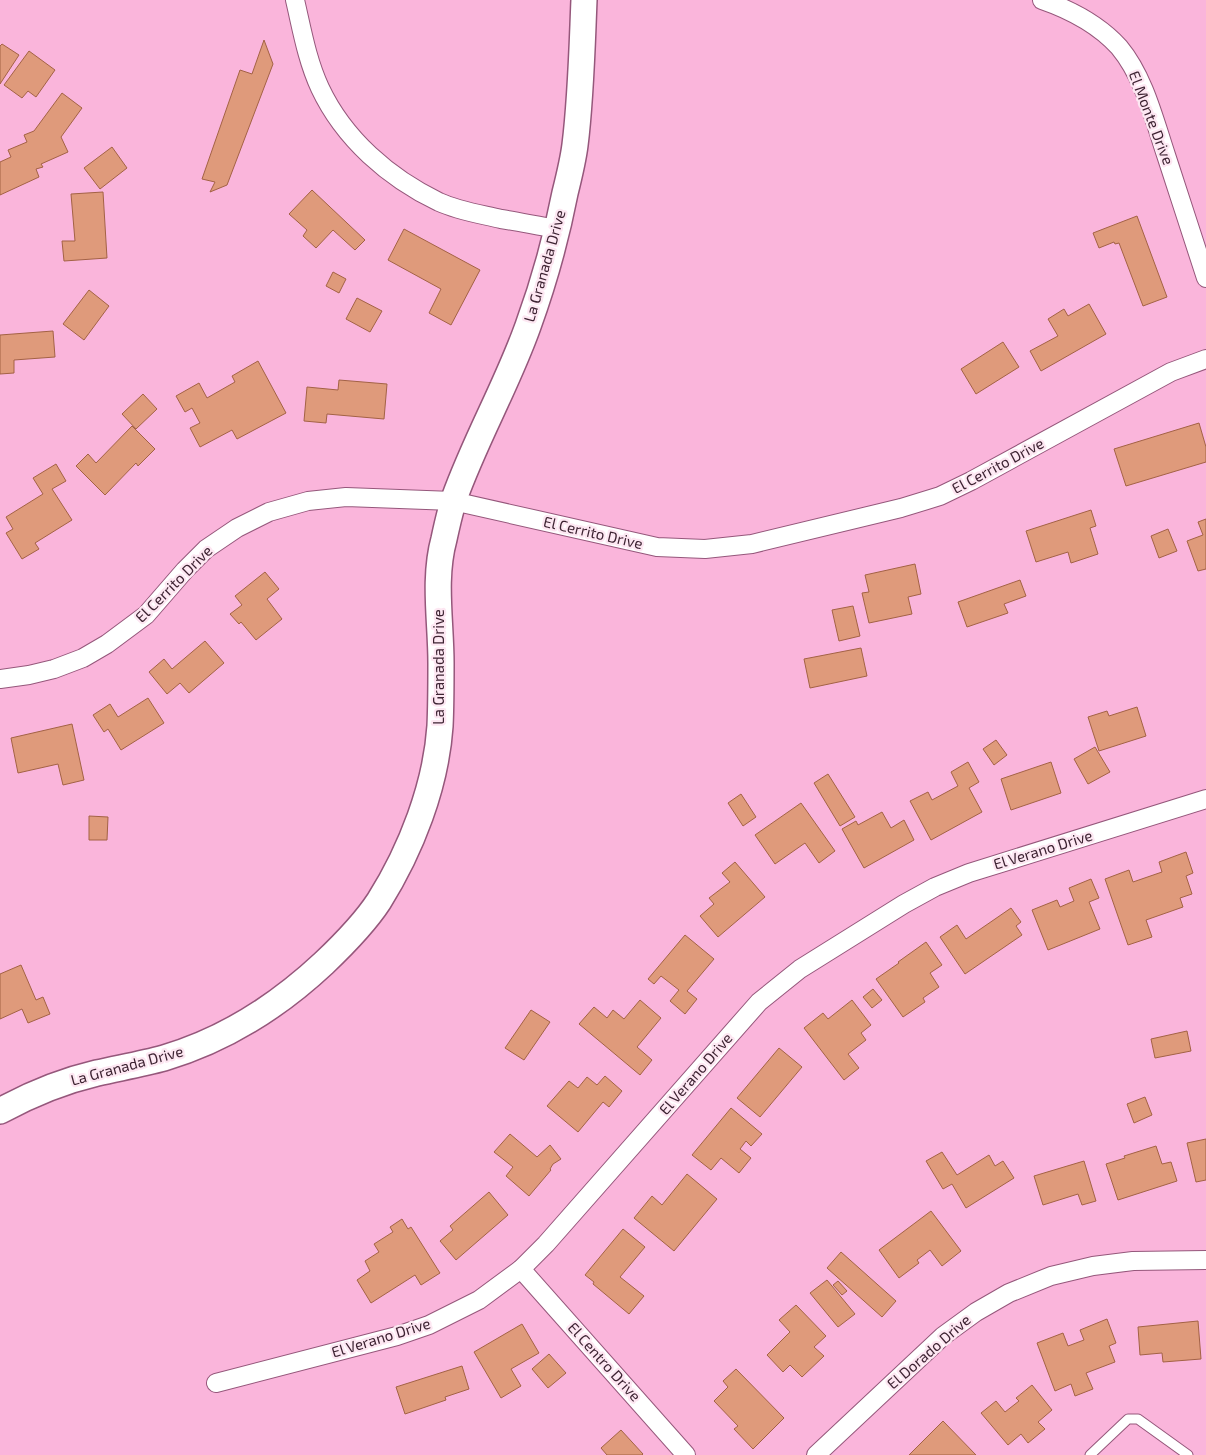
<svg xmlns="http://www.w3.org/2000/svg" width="1206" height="1455" viewBox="0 0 1206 1455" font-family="'Exo 2',sans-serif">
<rect width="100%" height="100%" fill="#fab5db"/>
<!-- building -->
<g fill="#df9a7b" stroke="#a36245">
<path d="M264 40 273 64 227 185 210 192 215 182 202 179 240 70 252 74Z"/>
<path d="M2 44 19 55 0 84V46Z"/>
<path d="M29 51 55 70 36 97 28 91 22 98 4 85Z"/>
<path d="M62 93 82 108 61 137 68 152 41 164 43 167 36 169 39 177 0 195V162L11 157 8 150 27 142 24 135 34 131Z"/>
<path d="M112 147 127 168 100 189 84 168Z"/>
<path d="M312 190 365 240 355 250 333 230 316 248 303 236 307 230 289 214Z"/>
<path d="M103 192 107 258 64 261 62 241H75L71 194Z"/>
<path d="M1137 216 1167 297 1143 306 1119 243 1115 244 1114 242 1099 248 1093 233Z"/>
<path d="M404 229 480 270 451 325 429 313 441 289 388 260Z"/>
<path d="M333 272 346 279 339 293 326 286Z"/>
<path d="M89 290 109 306 84 340 63 324Z"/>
<path d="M357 298 382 311 370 332 346 319Z"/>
<path d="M1089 304 1106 334 1041 371 1030 351 1058 336 1048 319 1064 309 1068 316Z"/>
<path d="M53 331 55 357 14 360V373L0 374V335Z"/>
<path d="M1003 342 1019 367 976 394 961 369Z"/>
<path d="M258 361 286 413 237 439 232 430 200 447 190 428 200 423 192 408 185 412 176 396 199 383 207 398 235 382 232 376Z"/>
<path d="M339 380 387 384 384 419 327 414 326 423 304 421 307 387 338 390Z"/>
<path d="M143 394 157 409 136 429 122 414Z"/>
<path d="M1199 423 1206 447V462L1126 486 1114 449Z"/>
<path d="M132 426 155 449 138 466 136 463 105 495 76 466 88 454 96 463Z"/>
<path d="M56 464 66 481 52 489 72 520 35 543 39 549 22 559 6 533 13 529 6 517 43 494 33 478Z"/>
<path d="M1091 510 1096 526 1090 528 1098 554 1071 563 1068 552 1036 562 1026 531Z"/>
<path d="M1206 519V569L1198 571 1187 541 1203 535 1198 522Z"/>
<path d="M1168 529 1177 551 1159 558 1151 536Z"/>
<path d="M915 564 921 594 908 597 912 614 869 623 862 593 869 592 865 575Z"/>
<path d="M265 572 279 589 267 599 282 619 256 640 241 622 239 624 230 614 242 605 235 596Z"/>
<path d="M1020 580 1026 596 1004 604 1008 613 967 627 958 602Z"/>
<path d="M853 606 860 636 839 641 832 610Z"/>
<path d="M205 641 224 663 189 693 180 683 167 694 149 672 164 659 172 669Z"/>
<path d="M861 648 867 676 810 688 804 659Z"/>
<path d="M148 698 164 723 121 750 108 729 104 732 93 715 110 704 118 717Z"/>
<path d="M1137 707 1146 736 1099 751 1088 717 1107 711 1109 716Z"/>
<path d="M72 724 84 780 63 785 58 764 18 773 11 738Z"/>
<path d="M996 740 1007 755 994 765 983 749Z"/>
<path d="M1095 747 1110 772 1088 784 1074 759Z"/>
<path d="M968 762 979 782 969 788 982 812 931 840 910 801 928 792 932 800 958 786 951 772Z"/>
<path d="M1051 762 1061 793 1011 810 1001 779Z"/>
<path d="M828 774 855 817 840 826 814 783Z"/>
<path d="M741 794 756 817 743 826 728 803Z"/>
<path d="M801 803 835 851 819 863 805 843 775 864 755 835Z"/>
<path d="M882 812 891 828 904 820 914 840 864 868 842 829 856 821 858 825Z"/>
<path d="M89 816 108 817 107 840H89Z"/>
<path d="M1186 852 1193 873 1186 876 1192 894 1180 898 1183 907 1146 920 1152 937 1128 945 1105 879 1129 870 1133 882 1162 872 1159 862Z"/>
<path d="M735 862 765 897 718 937 700 916 714 904 709 898 730 882 722 873Z"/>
<path d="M1091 879 1099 898 1089 902 1100 929 1048 950 1032 910 1057 900 1060 907 1074 901 1069 888Z"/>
<path d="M1011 908 1021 922 1016 926 1022 935 965 974 940 937 957 925 966 939Z"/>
<path d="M685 935 714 959 687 991 697 999 685 1014 670 1001 679 990 661 976 654 984 648 979Z"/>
<path d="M926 942 942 965 930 973 939 987 923 998 925 1002 903 1017 876 979 899 963 898 962Z"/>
<path d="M21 965 36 1000 43 997 50 1014 28 1023 22 1009 0 1019V974Z"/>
<path d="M873 989 882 1000 872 1008 863 997Z"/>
<path d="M640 1000 661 1018 637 1047 652 1060 640 1075 579 1024 594 1007 607 1018 613 1010 624 1019Z"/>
<path d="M852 1000 871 1025 861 1033 866 1040 848 1054 859 1068 844 1080 804 1028 823 1013 828 1019Z"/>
<path d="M531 1010 550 1022 524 1060 505 1048Z"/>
<path d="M1187 1031 1191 1051 1155 1058 1151 1039Z"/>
<path d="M779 1048 802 1067 760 1117 737 1098Z"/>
<path d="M605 1076 622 1091 609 1107 603 1102 578 1132 547 1106 569 1081 578 1088 587 1077 597 1085Z"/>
<path d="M1145 1097 1152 1115 1134 1123 1127 1104Z"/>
<path d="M731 1108 762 1134 751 1146 746 1141 740 1149 751 1158 739 1173 721 1158 711 1170 692 1155Z"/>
<path d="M510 1134 537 1157 550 1145 561 1159 553 1164 550 1169 551 1170 529 1196 506 1176 513 1167 494 1152Z"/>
<path d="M1206 1139V1180L1196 1182 1187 1143Z"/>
<path d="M1156 1146 1162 1164 1171 1162 1177 1181 1118 1200 1106 1164 1125 1158 1124 1156Z"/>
<path d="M942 1152 957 1175 989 1155 995 1166 1003 1161 1014 1178 966 1208 952 1184 943 1189 926 1161Z"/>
<path d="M1084 1161 1096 1201 1082 1205 1078 1194 1043 1205 1034 1176Z"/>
<path d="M687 1174 717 1199 674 1251 634 1218 652 1196 662 1205Z"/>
<path d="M489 1192 508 1215 456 1260 440 1241 453 1230 450 1226Z"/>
<path d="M931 1211 961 1251 942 1266 930 1250 917 1260 919 1263 899 1278 879 1250Z"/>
<path d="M402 1219 408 1229 411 1227 440 1273 421 1285 415 1275 371 1303 357 1280 370 1271 365 1261 379 1252 374 1244 393 1232 390 1227Z"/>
<path d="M623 1229 645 1247 620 1277 644 1296 629 1314 593 1284 594 1282 585 1275Z"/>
<path d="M841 1252 896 1301 882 1317 827 1268Z"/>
<path d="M827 1280 855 1314 838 1327 810 1293Z"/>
<path d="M838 1281 847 1291 842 1295 833 1285Z"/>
<path d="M796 1305 826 1336 814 1347 824 1356 802 1377 790 1365 783 1372 767 1355 790 1332 779 1320Z"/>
<path d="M1107 1319 1116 1343 1109 1346 1115 1362 1086 1373 1093 1389 1075 1396 1071 1384 1055 1391 1037 1343 1063 1333 1068 1346 1084 1340 1080 1330Z"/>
<path d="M1198 1321 1201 1359 1163 1362 1162 1353 1140 1355 1138 1327Z"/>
<path d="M522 1324 539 1353 511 1369 521 1386 501 1398 474 1352Z"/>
<path d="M549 1354 566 1373 548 1388 532 1369Z"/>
<path d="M462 1366 469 1389 445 1397 446 1400 405 1414 396 1387Z"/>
<path d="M736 1369 784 1418 753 1449 734 1429 738 1426 714 1401 728 1387 723 1381Z"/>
<path d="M1032 1385 1052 1410 1038 1422 1045 1429 1028 1443 1021 1434 1008 1445 981 1413 996 1401 1005 1412 1019 1401 1016 1398Z"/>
<path d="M943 1421 976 1455H909Z"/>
<path d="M621 1430 643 1454 642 1455H607L601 1448Z"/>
</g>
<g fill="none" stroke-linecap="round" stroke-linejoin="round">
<!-- lane casing -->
<g stroke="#95577b" stroke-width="11">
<path id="lane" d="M1090 1455 1128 1419H1138L1188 1455"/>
</g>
<!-- street casing -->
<g stroke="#95577b" stroke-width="20">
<g id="street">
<path d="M295 0C302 30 307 60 320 88 344 139 389 178 439 202 459 211 480 214 501 219 520 222 539 226 558 229"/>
<path d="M1042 0C1071 10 1098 24 1119 47 1144 77 1154 119 1166 155 1179 196 1193 237 1206 278"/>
<path d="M0 679 29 675 54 669 83 658 107 644 146 615 185 570 206 549 237 528 269 512 308 501 346 497 453 501 657 547 705 549 752 544 901 508 940 496 971 481 1171 372 1206 359"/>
<path d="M521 1269 686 1455"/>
<path d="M216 1383 397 1336 429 1325 479 1300 521 1269 546 1244 759 1002 800 969 904 904 935 887 969 873 1206 799"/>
<path d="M816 1455 943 1336 976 1312 1009 1293 1051 1276 1093 1266 1133 1261 1206 1260"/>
</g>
</g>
<!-- secondary casing -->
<g stroke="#95577b" stroke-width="28">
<path id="secondary" d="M0 1111C31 1094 63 1081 97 1073 119 1068 142 1064 164 1058 225 1040 278 1006 324 963 344 944 364 924 379 901 411 850 436 786 440 726 441 705 441 684 441 663 441 622 433 579 444 539 447 525 450 512 454 499 475 440 507 385 528 326 544 282 556 239 565 193 569 177 573 161 575 145 581 97 582 48 584 0"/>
</g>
<!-- lane -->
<use href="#lane" stroke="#fff" stroke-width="9"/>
<!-- street -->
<use href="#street" stroke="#fff" stroke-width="18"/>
<!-- secondary -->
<use href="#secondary" stroke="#fff" stroke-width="25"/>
</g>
<g text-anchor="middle" stroke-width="4.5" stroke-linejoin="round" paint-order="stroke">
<!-- street labels -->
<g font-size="15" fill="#3d2332" stroke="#fde7f2">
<text transform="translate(1151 118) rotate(69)" y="5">El Monte Drive</text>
<text transform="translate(545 266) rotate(-74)" y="5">La Granada Drive</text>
<text transform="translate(998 466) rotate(-28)" y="5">El Cerrito Drive</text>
<text transform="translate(593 533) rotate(13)" y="5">El Cerrito Drive</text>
<text transform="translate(174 584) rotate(-45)" y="5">El Cerrito Drive</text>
<text transform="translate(439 667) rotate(-90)" y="5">La Granada Drive</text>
<text transform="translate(1043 850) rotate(-17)" y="5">El Verano Drive</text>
<text transform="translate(127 1066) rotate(-15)" y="5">La Granada Drive</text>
<text transform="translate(696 1074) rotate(-49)" y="5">El Verano Drive</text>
<text transform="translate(381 1338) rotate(-17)" y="5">El Verano Drive</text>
<text transform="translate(929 1352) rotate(-41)" y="5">El Dorado Drive</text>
<text transform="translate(604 1362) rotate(48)" y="5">El Centro Drive</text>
</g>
</g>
</svg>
